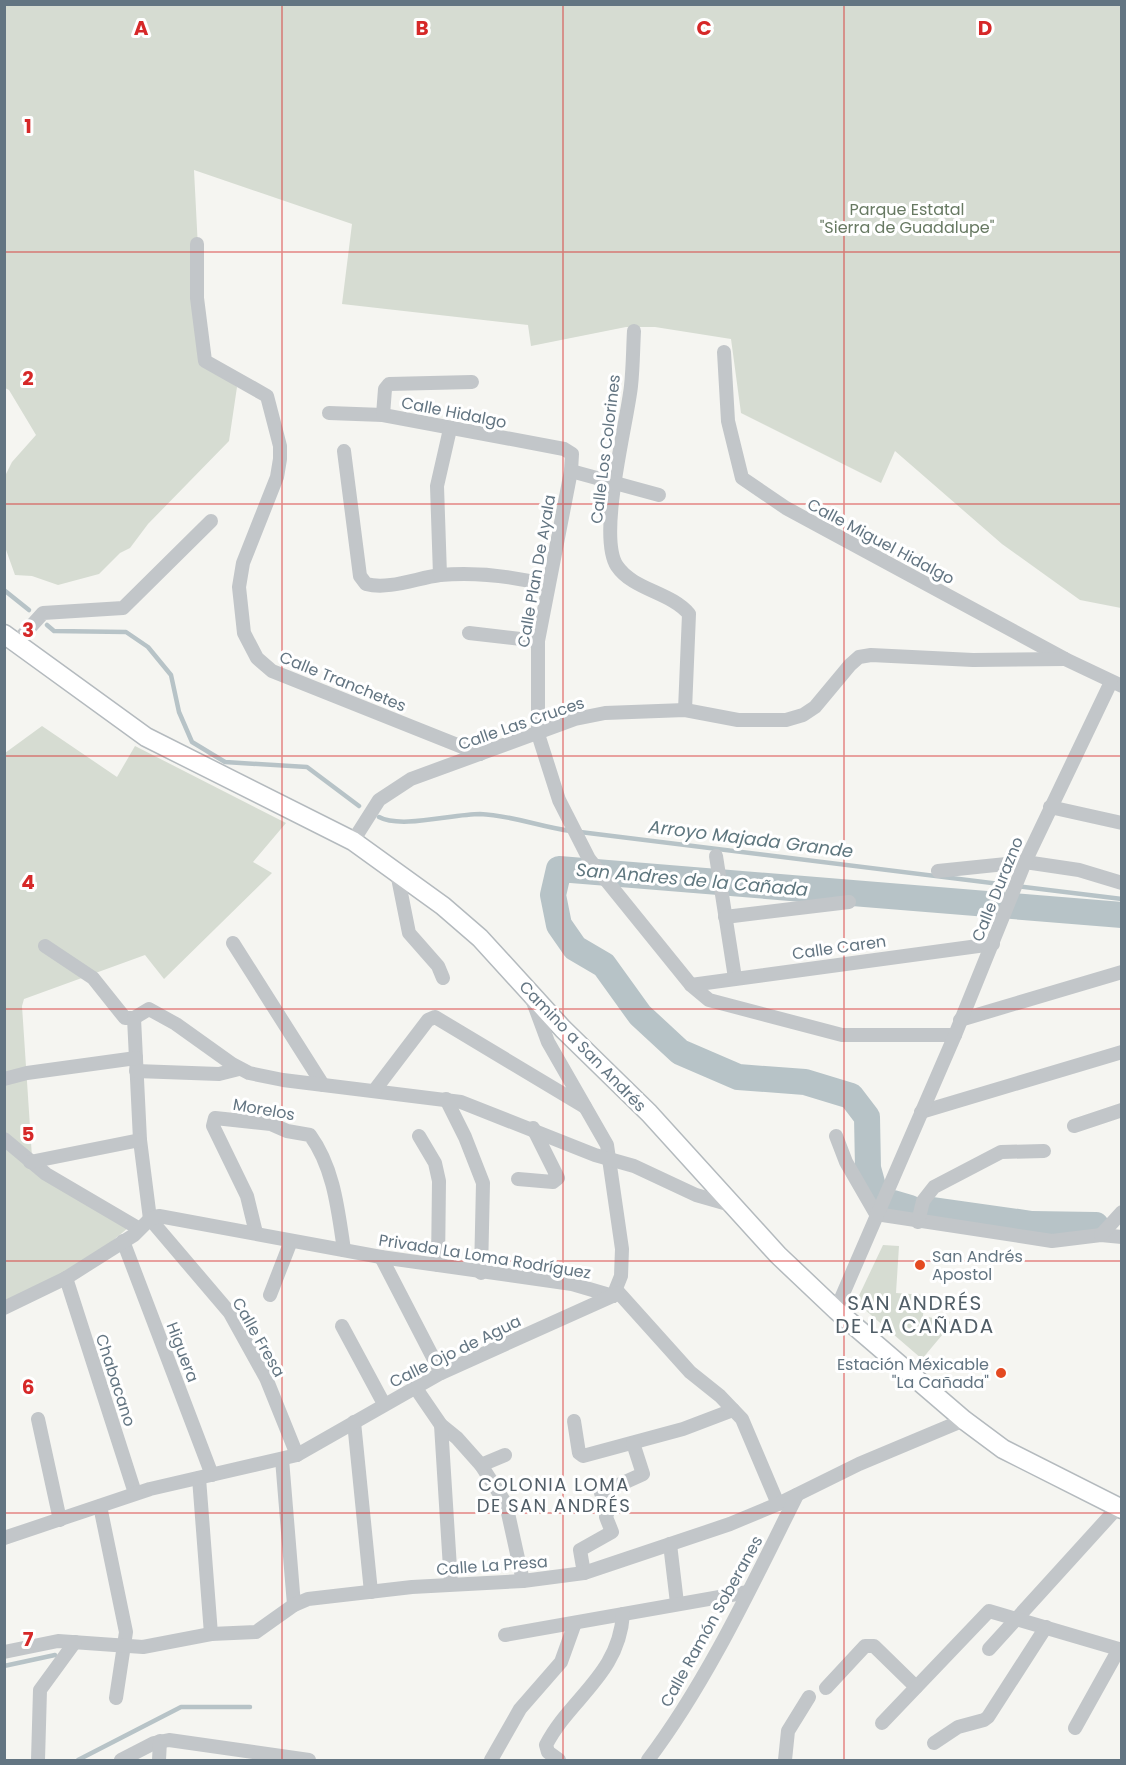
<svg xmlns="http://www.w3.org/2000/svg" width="1126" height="1765" viewBox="0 0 1126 1765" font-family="Poppins,sans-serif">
<rect width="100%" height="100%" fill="#f5f5f1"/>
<!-- green -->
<g fill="#d6dcd2">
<path d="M5 5H1121V608L1080 600 1002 544 895 451 881 483 741 413 731 339 655 327H626L531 346 528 325 342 304 352 224 194 170 203 346 213 369 237 387 229 441 148 524 130 548 120 553 99 574 58 585 32 576 15 575 5 547 4 478 12 462 36 435 9 390 5 388Z"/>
<path d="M42 726 117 777 135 746 286 823 253 862 272 873 164 979 145 955 24 999 22 1006 33 1172 128 1228 87 1262 5 1306V753Z"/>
<path d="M883 1245 899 1246 896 1293 925 1295 923 1316 953 1322 922 1359 856 1302Z"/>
</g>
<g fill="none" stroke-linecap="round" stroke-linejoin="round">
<!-- stream -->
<g stroke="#b7c3c7" stroke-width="4.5">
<path d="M4 590 29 610"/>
<path d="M47 625 54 631 126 632 148 647 171 675 179 712 192 742 225 762 307 767 359 806"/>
<path d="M379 817C401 829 452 814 480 814 511 815 540 827 571 831"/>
<path d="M580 832 1122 899"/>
<path d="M4 1666 55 1655"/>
<path d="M78 1760 181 1707H250"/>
</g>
<!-- river -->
<g stroke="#b7c3c7" stroke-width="26">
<path d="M874 1190 868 1168 867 1117 851 1096 805 1082 738 1077 680 1052 640 1015 604 965 575 948 559 925 553 895 559 869 1122 915"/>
<path d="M893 1203 910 1208"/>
<path d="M933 1210 1032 1224 1096 1225"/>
</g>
<!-- secondary casing -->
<g stroke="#b4babe" stroke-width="21">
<path id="secondary" d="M4 634 146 737 353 841 443 906 480 938 563 1029 649 1113 778 1255 836 1310 964 1420 1003 1449 1122 1509"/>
</g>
<!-- street -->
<g stroke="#c2c6c9" stroke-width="14">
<path d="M197 244V298L205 361 267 396 280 446V459L277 477 243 563 239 587 244 633 257 658 272 671 480 754"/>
<path d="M634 331C633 349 633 368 631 386 627 424 597 536 617 566 633 590 671 592 689 614L685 710"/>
<path d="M724 352 728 421 742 478 786 508 1065 659 1122 686"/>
<path d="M329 413 383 415 564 449 572 454 571 471 538 641V734L559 800 589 859 691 985 709 1000 842 1035H955"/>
<path d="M383 415 385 389 389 384 472 382"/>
<path d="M344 451 360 576 366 584C389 590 417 578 440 575 477 572 512 576 547 585"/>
<path d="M571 471 659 495"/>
<path d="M440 575 437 486 450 429"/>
<path d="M469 633 538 641"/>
<path d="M15 644 43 613 123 608 211 521"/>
<path d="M1050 807 1122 823"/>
<path d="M353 841 379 800 411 779 575 719 605 713 685 710 738 720H786L803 715 815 707 850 665 859 657 871 655 973 660 1065 659"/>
<path d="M716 856 735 978"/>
<path d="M938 871 1025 862 1079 870 1122 883"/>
<path d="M397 873 409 933 438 966 443 978"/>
<path d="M725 917 849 902"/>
<path d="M233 943 323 1085"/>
<path d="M45 946 93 978 125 1018H134"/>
<path d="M691 985 993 944"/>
<path d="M532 999 548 1042 607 1145 622 1249 621 1276 613 1296"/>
<path d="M134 1018 149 1009 176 1024 232 1064 249 1073 283 1080 461 1102 595 1155 634 1166 696 1195 731 1205"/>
<path d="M134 1018 140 1140 150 1219"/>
<path d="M960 1020 1122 972"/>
<path d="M136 1071 219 1074 239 1069"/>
<path d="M4 1079 27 1073 136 1058"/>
<path d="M374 1091 428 1020 435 1017 585 1107"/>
<path d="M446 1099 465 1137 483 1183 481 1273"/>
<path d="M921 1112 1122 1052"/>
<path d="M1074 1126 1122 1110"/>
<path d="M419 1136 435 1163 439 1181 438 1265"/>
<path d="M836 1136 846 1162 876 1214 1052 1241 1101 1235 1122 1237"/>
<path d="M4 1139 46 1174 138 1228"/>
<path d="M30 1162 140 1140"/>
<path d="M518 1179 553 1182 558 1178 533 1128"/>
<path d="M150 1219 230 1313 266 1378 297 1455"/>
<path d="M918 1222 923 1201 934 1187 1001 1152 1044 1151"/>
<path d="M256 1233 247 1196 213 1126 215 1118 271 1124 287 1131 310 1135C334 1168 338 1210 344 1250"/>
<path d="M1101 1235 1122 1212"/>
<path d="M123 1241 212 1475"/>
<path d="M381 1257 441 1373"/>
<path d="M66 1278 135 1493"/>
<path d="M270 1295 291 1241"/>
<path d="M4 1308 66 1278 134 1235 150 1219 159 1216 381 1257 572 1284 613 1296"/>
<path d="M836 1310 955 1035 1025 862 1111 682"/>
<path d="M342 1326 384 1404"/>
<path d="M415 1387 441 1425 457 1438 481 1465 506 1504 523 1581"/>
<path d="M38 1419 60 1520"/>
<path d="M574 1421 579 1453 583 1456 683 1429 733 1410"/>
<path d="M354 1422 371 1592"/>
<path d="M441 1425 451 1584"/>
<path d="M282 1459 294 1605"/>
<path d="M481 1465 505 1455"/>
<path d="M199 1478 211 1634"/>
<path d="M100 1506 126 1632 116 1698"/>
<path d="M4 1538 150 1489 297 1455 441 1373 619 1293 690 1372 720 1396 742 1419 778 1504"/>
<path d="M670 1544 677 1603"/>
<path d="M584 1573 580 1550 612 1532 606 1517 608 1511 601 1493 643 1474 633 1443"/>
<path d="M505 1635 748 1592"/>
<path d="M989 1649 1118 1507"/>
<path d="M4 1652 58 1641 143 1647 211 1634 256 1632 294 1605 308 1599 412 1587 523 1581 584 1573 730 1524 778 1504 859 1464 964 1420"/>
<path d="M826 1688 865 1646H874L916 1687"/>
<path d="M882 1723 989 1611 1122 1650"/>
<path d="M1075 1728 1119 1649"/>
<path d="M934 1743 958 1727 984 1720 988 1717 1046 1627"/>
<path d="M38 1760 40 1690 75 1642"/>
<path d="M121 1760 154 1743 169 1740 309 1760"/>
<path d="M159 1760 160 1741"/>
<path d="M491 1760 520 1709 561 1662 575 1623"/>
<path d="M559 1760 548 1752 546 1745C570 1698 619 1675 623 1614"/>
<path d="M648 1760C707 1682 753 1583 797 1495"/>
<path d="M785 1760 788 1731 809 1697"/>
</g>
<!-- secondary -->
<use href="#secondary" stroke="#fff" stroke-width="18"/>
</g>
<!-- grid -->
<path fill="none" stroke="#d62828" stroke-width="1.5" stroke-opacity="0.55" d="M282 4V1760M563 4V1760M844 4V1760M4 252H1122M4 504H1122M4 756H1122M4 1009H1122M4 1261H1122M4 1513H1122"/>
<!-- markers -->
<g fill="#e44a21" stroke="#fff" stroke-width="2">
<circle cx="920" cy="1265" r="6"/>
<circle cx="1001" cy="1373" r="6"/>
</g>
<g text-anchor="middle" stroke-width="6" stroke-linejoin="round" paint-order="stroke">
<!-- park labels -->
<g font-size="16" fill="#677962" stroke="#fff">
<text x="907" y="215">Parque Estatal<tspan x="907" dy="18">"Sierra de Guadalupe"</tspan></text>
</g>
<!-- street labels -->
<g font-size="16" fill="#637582" stroke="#fff">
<text transform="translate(454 412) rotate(11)" y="6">Calle Hidalgo</text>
<text transform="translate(605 449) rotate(-83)" y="6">Calle Los Colorines</text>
<text transform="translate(881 541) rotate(28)" y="6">Calle Miguel Hidalgo</text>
<text transform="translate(536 571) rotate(-80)" y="6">Calle Plan De Ayala</text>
<text transform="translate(343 681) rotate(22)" y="6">Calle Tranchetes</text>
<text transform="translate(521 723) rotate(-19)" y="6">Calle Las Cruces</text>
<text transform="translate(997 889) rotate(-68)" y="6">Calle Durazno</text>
<text transform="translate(839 947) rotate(-8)" y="6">Calle Caren</text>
<text transform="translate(583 1046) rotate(46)" y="6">Camino a San Andrés</text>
<text transform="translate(264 1109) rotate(10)" y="6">Morelos</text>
<text transform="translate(485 1256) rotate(9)" y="6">Privada La Loma Rodríguez</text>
<text transform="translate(259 1337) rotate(60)" y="6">Calle Fresa</text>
<text transform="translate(455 1351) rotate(-26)" y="6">Calle Ojo de Agua</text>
<text transform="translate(183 1352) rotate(69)" y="6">Higuera</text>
<text transform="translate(116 1380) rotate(72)" y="6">Chabacano</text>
<text transform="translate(492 1565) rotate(-4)" y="6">Calle La Presa</text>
<text transform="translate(711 1621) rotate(-61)" y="6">Calle Ramón Soberanes</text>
</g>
<!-- poi labels -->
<g font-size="16" fill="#637582" stroke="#fff" text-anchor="start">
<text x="932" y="1262">San Andrés<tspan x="932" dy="18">Apostol</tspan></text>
<text x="989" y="1370" text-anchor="end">Estación Méxicable<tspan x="989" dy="18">"La Cañada"</tspan></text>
</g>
<!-- water labels -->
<g font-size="18" font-style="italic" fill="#5f777f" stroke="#fff">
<text transform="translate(751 839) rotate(7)" y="6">Arroyo Majada Grande</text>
<text transform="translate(692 880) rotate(5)" y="6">San Andres de la Cañada</text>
</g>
<!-- neighbourhood labels -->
<g font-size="18" letter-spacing="1.5" fill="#515e67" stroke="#fff">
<text x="554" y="1491">COLONIA LOMA<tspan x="554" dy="21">DE SAN ANDRÉS</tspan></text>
</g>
<!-- quarter labels -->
<g font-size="20" letter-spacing="1.5" fill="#515e67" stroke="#fff">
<text x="915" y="1310">SAN ANDRÉS<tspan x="915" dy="23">DE LA CAÑADA</tspan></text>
</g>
</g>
<g font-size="20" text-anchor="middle" font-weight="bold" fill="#d62828" stroke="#fff" stroke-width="6" stroke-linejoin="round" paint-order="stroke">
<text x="141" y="35">A</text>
<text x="422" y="35">B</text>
<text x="704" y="35">C</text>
<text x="985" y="35">D</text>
<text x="28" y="133">1</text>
<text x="28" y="385">2</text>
<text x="28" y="637">3</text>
<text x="28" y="889">4</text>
<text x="28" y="1141">5</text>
<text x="28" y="1394">6</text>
<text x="28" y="1646">7</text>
</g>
<!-- border -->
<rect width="1126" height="1765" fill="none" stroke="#637582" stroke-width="12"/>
</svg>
